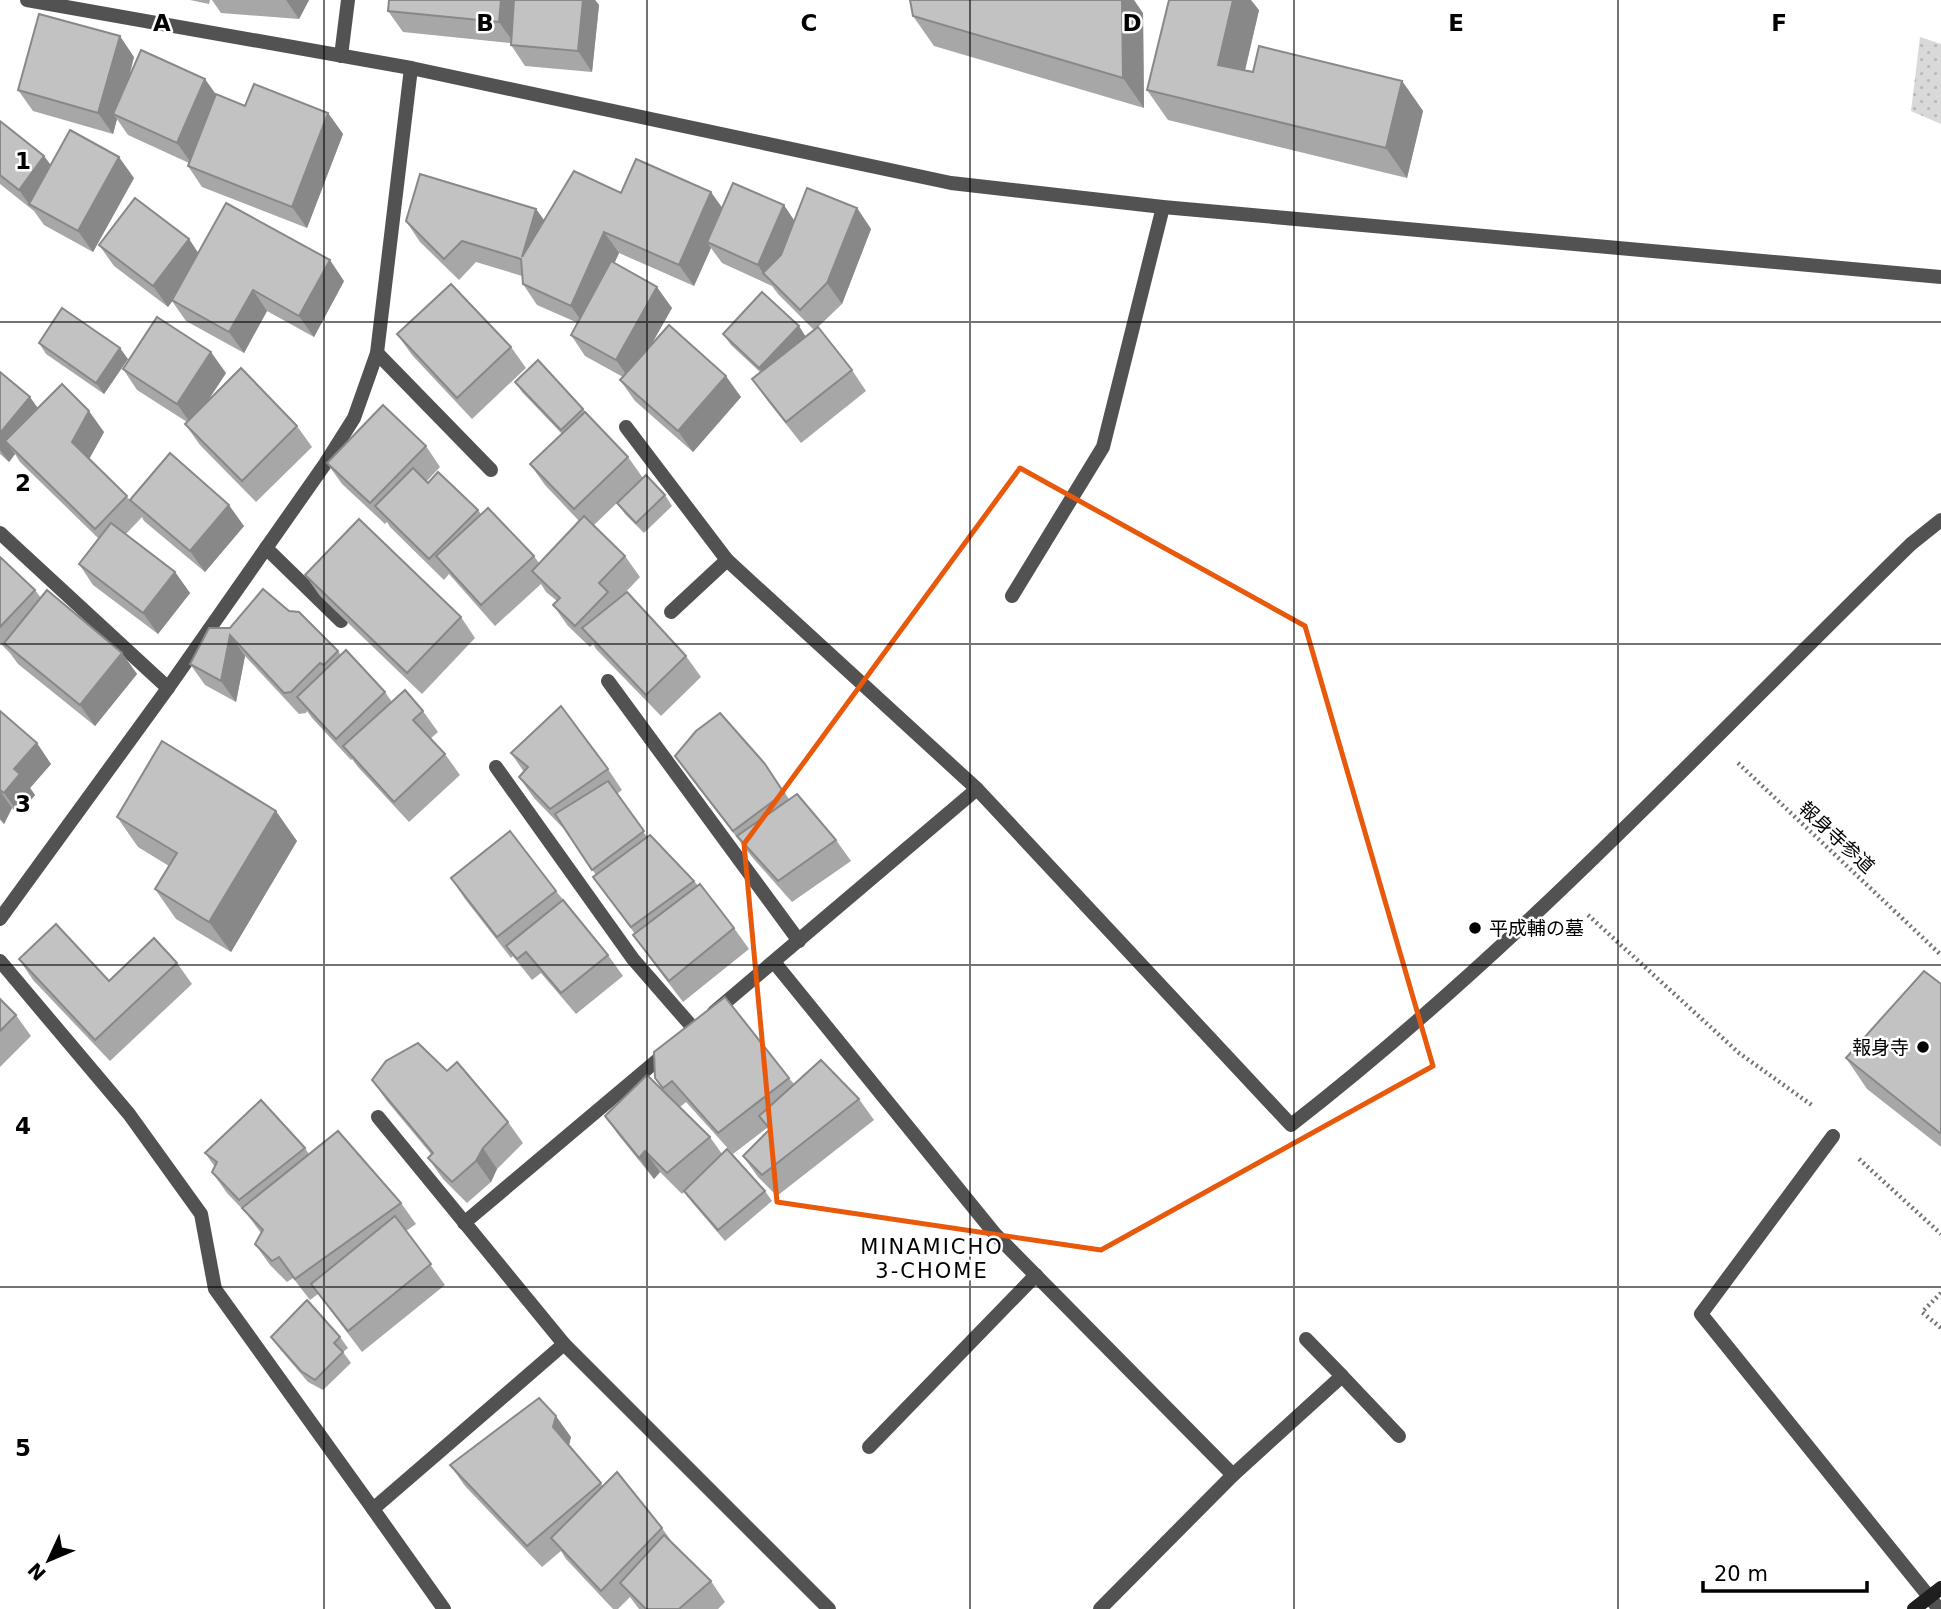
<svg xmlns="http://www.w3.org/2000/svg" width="1941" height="1609" viewBox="0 0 1941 1609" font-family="'DejaVu Sans','Noto Sans JP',sans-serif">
<defs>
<pattern id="park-dots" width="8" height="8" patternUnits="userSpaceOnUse" patternTransform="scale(1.75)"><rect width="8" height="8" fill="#d9d9d9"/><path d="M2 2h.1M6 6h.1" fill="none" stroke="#b8b8b8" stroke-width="1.8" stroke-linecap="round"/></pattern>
</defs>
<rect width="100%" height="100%" fill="#fff"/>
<!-- park -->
<path fill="url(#park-dots)" d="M1920 37 1941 44V124L1911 111Z"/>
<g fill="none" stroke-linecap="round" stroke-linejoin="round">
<!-- path -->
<g stroke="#747474" stroke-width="4.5" stroke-dasharray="2 3.5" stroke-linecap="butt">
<path d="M1738 763 1941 955"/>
<path d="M1588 915 1739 1053 1813 1106"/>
<path d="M1859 1159 1941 1234"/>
<path d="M1941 1293 1922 1312 1941 1328"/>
</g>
<!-- lane -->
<g stroke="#525252" stroke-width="14">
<path d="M341 56 348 0"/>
<path d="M608 681 799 941"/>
<path d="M496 767 633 959 694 1029"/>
<path d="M0 961 129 1114 201 1214 215 1289 373 1509"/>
<path d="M774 962 995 1234 1233 1475"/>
<path d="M714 1012 977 789"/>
<path d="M378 1117 564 1344 373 1509 444 1609"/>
<path d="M464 1223 667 1052"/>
<path d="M1306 1339 1342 1376"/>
<path d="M564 1344 829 1609"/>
<path d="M869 1447 1036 1275"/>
<path d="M1100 1609 1233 1475 1342 1376 1399 1436"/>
</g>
<!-- street -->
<g stroke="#525252" stroke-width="14">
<path d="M27 0 411 68 951 183 1163 207 1941 277"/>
<path d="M377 353 491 470"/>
<path d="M626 427 727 560 977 789 1291 1125C1515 951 1708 742 1911 544L1941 520"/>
<path d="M0 533 168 688"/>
<path d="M266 548 341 621"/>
<path d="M1012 596 1103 447 1163 207"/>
<path d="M671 612 727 560"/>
<path d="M0 919 168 688 325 464 354 418 377 353 411 68"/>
<path d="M1833 1136 1701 1314 1939 1609"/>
</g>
<!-- secondary -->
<path stroke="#1f1f1f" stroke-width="14" d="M1914 1609 1941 1588"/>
</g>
<!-- wall -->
<g fill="#a7a7a7">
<path d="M190 0H210L209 4Z"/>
<path d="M212 0H309L299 19 221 13Z"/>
<path d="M389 0H595L599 5 592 72 525 66 511 45V43L403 32 388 11Z"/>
<path d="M1259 10 1245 71 1253 72 1402 81 1423 111 1407 178 1168 120 1147 90Z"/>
<path d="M1143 13 1144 108 934 46 913 16Z"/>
<path d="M134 57 129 78 216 94 245 106 328 113 343 134 307 228 202 187 188 166 189 163 128 135 117 119 113 134 33 111 18 90Z"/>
<path d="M0 121 44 156 51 165 134 178 93 252 44 225 34 211 0 184Z"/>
<path d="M621 193 722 208 794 221 857 208 871 229 842 304 818 327 852 370 866 391 801 443 767 400 752 379 760 372 731 345 723 334 806 336 814 330 778 294 772 286 722 263 711 248 694 286 619 253 614 263 672 308 650 346 741 397 693 452 635 401 620 380 623 377 585 356 571 335 578 323 537 305 523 284 522 276 476 262 459 280 420 242 406 221 536 209 544 220Z"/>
<path d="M189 239 198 253 344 281 314 337 267 311 244 353 186 321 172 301 168 307 114 266 99 245Z"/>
<path d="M397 334 511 347 526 368 472 419 412 355Z"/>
<path d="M39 343 128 359 104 394 46 354Z"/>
<path d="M123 369 226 373 207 402 297 426 312 447 256 502 200 445 185 424 187 422 137 390Z"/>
<path d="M0 372 38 408 104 432 89 459 130 500 244 526 205 572 144 521 142 517 126 534 175 572 190 593 158 634 93 585 79 564 98 538 20 462 15 454 9 462 0 454Z"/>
<path d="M515 382 583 409 628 457 643 478 594 525 625 556 640 577 622 596 686 656 701 677 661 716 596 649 593 644 590 647 568 626 553 605 557 601 546 592 541 584 495 626 449 574 444 580 390 527 387 522 385 524 342 484 327 463 426 446 440 467 426 482 478 510 481 514 534 556 539 563 579 521 545 485 530 464 562 434 522 392Z"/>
<path d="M665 495 672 506 644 533 625 514 617 503Z"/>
<path d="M0 557 35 590 41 598 122 653 137 674 95 726 18 664 10 653 0 643Z"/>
<path d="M305 575 461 617 475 638 422 694 320 596Z"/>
<path d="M209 628 338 651 341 655 385 692 392 702 423 711 438 732 430 739 445 754 460 775 409 822 358 767 352 759 351 760 312 718 307 711 306 713 299 714 245 656 236 702 205 685 190 664Z"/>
<path d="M0 711 51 764 30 788 35 795 19 814 12 808 4 824 0 820Z"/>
<path d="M511 753 608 769 622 790 617 794 647 837 694 881 734 928 749 949 683 1002 648 956 633 935 635 934 593 877 596 875 565 830 534 798 519 777 524 772Z"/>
<path d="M675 756 765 764 789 799 836 840 851 861 792 902 752 857 690 777Z"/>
<path d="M117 817 297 841 231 952 176 919 155 889 169 866 138 847Z"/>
<path d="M451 878 556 891 608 955 623 976 576 1014 541 973 532 980 513 956 511 958 465 899Z"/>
<path d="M19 959 109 981 177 963 192 984 110 1061 33 980Z"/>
<path d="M1941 984V1147L1867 1089 1846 1058Z"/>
<path d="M0 999 16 1015 31 1036 0 1067Z"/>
<path d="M447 1071 508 1122 523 1143 497 1169 491 1182 467 1203 443 1179 428 1158 431 1154 387 1101 372 1080Z"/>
<path d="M655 1078H789L794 1084 859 1099 874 1120 777 1196 758 1177 743 1156 769 1131 767 1128 733 1154 686 1102 680 1107 710 1137 722 1154 765 1191 772 1201 725 1241 691 1201 684 1192 682 1194 660 1172 654 1179 620 1137 605 1116 665 1093Z"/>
<path d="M305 1148 309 1154 401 1203 416 1224 406 1231 445 1285 362 1352 318 1294 310 1300 293 1278 287 1282 270 1265 255 1244 261 1233 246 1213 227 1193 212 1172 215 1167 205 1153Z"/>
<path d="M271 1337H340L348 1348 343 1352 351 1363 323 1390 308 1382 279 1348Z"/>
<path d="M571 1437 569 1446 603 1486 662 1528 672 1542 711 1581 725 1602 718 1609H639L630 1597 618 1609H613L566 1559 561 1551 542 1567 465 1486 450 1465Z"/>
</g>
<!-- shaded-wall -->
<g fill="#888">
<path d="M286 0H309L299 19Z"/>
<path d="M501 0H518L514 43 499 22Z"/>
<path d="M583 0H595L599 5 592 72 578 51Z"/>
<path d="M1122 0H1134L1143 13 1144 108 1123 78Z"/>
<path d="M1233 0H1251L1259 10 1239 95 1218 65Z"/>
<path d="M120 36 134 57 118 116 113 114 117 119 113 134 98 113Z"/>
<path d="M205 79 220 100 192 164 177 143Z"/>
<path d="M1402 81 1423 111 1407 178 1386 148Z"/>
<path d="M328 113 343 134 307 228 292 207Z"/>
<path d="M44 156 59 177 29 204 34 211 19 190Z"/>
<path d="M119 157 134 178 93 252 78 231Z"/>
<path d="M711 192 726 213 707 242 711 248 694 286 679 265Z"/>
<path d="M784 205 798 226 774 284 764 275 758 265Z"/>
<path d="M857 208 871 229 842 304 827 283Z"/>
<path d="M536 209 551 230 522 257Z"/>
<path d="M604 232 619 253 586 327 571 306Z"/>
<path d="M189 239 203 260 168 307 153 286Z"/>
<path d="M330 260 344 281 314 337 299 316Z"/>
<path d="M657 287 672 308 631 381 616 360Z"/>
<path d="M253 290 267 311 244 353 229 332Z"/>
<path d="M799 326 806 337 767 379 759 368Z"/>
<path d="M120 348 128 359 104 394 96 383Z"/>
<path d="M211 352 226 373 192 425 177 404Z"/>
<path d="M726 376 741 397 693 452 678 431Z"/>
<path d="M30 397 45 418 5 441 15 454 9 462 0 450V433Z"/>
<path d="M89 411 104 432 87 463 72 442Z"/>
<path d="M229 505 244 526 205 572 190 551Z"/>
<path d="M175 572 190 593 158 634 143 613Z"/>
<path d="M230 635 245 656 236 702 221 681Z"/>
<path d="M122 653 137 674 95 726 80 705Z"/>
<path d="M37 743 51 764 30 788 35 795 19 814 4 793 14 769Z"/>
<path d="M0 791 12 808 4 824 0 818Z"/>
<path d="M276 811 297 841 231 952 209 922Z"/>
<path d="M483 1148 497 1169 491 1182 476 1161Z"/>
<path d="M645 1151 660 1172 654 1179 639 1158Z"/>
<path d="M556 1416 571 1437 568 1448 553 1427Z"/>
</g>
<!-- building -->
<g fill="#c2c2c2" stroke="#888" stroke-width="2">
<path d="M389 0H501L499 22 388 11Z"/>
<path d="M514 0H583L578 51 511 45Z"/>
<path d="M910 0H1122L1123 78 913 16Z"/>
<path d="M1169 0H1233L1218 65 1253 72 1259 46 1402 81 1386 148 1147 90Z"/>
<path d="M39 14 120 36 98 113 18 90Z"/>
<path d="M141 50 205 79 177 143 113 114Z"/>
<path d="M254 84 328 113 292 207 188 166 216 94 245 106Z"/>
<path d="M0 121 44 156 19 190 0 175Z"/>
<path d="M70 130 119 157 78 231 29 204Z"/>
<path d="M636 159 711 192 679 265 604 232 571 306 523 284 521 259 462 241 444 259 406 221 420 174 536 209 522 257 574 171 621 193Z"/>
<path d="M733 183 784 205 758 265 707 242Z"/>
<path d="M807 188 857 208 827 283 800 310 763 273 781 255Z"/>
<path d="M135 198 189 239 153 286 99 245Z"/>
<path d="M226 203 330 260 299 316 253 290 229 332 172 300Z"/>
<path d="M611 261 657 287 616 360 571 335Z"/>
<path d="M451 284 511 347 457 398 397 334Z"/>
<path d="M762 292 799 326 759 368 723 334Z"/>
<path d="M62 308 120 348 96 383 39 343Z"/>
<path d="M157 317 211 352 177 404 123 369Z"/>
<path d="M669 325 726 376 678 431 620 380Z"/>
<path d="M818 327 852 370 786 422 752 379Z"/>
<path d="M538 360 583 409 561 430 515 382Z"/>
<path d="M241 368 297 426 242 481 185 424Z"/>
<path d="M0 372 30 397 0 433Z"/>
<path d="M62 384 89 411 72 442 127 496 95 529 5 441Z"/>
<path d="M383 405 426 446 370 503 327 463Z"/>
<path d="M585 412 628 457 574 509 530 464Z"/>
<path d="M170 453 229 505 190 551 130 500Z"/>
<path d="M413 468 428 483 438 472 478 510 429 559 375 506Z"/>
<path d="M646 475 665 495 636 523 617 503Z"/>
<path d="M488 508 534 556 481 605 436 556Z"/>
<path d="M584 516 625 556 599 583 608 592 575 626 553 605 560 598 532 571Z"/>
<path d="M359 519 461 617 407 673 305 575Z"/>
<path d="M111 523 175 572 143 613 79 564Z"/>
<path d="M0 557 35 590 0 627Z"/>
<path d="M263 589 289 611 299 612 338 651 324 665 320 663 291 692 284 693 230 635 221 681 190 664 209 628H230Z"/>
<path d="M47 590 122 653 80 705 4 643Z"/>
<path d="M627 592 686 656 646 695 582 628Z"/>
<path d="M346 650 385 692 336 739 297 697Z"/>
<path d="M405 690 423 711 413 720 445 754 394 802 343 746Z"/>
<path d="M561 706 608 769 550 809 519 777 528 767 511 753Z"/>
<path d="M0 711 37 743 14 769 20 774 4 793 0 790Z"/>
<path d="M720 713 765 764 784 793 733 831 675 756 696 731Z"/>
<path d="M162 741 276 811 209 922 155 889 177 853 117 817Z"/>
<path d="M608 781 644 831 592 870 555 814Z"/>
<path d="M797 794 836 840 778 881 737 836Z"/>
<path d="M510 831 556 891 497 937 451 878Z"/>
<path d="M650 835 694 881 631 927 593 877Z"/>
<path d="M700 884 734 928 669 981 633 935Z"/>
<path d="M563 900 608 955 561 993 526 952 517 959 506 946Z"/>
<path d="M56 924 109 981 154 938 177 963 95 1040 19 959Z"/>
<path d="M1924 971 1941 984V1132L1940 1133 1846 1058Z"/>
<path d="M725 997 789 1078 718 1133 672 1081 663 1088 655 1078 654 1052Z"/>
<path d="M0 999 16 1015 0 1031Z"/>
<path d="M418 1043 447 1071 457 1062 508 1122 483 1148 476 1161 452 1182 428 1158 433 1153 372 1080 386 1061Z"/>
<path d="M821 1060 859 1099 762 1175 743 1156 770 1129 759 1116Z"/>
<path d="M647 1075 710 1137 667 1173 645 1151 639 1158 605 1116Z"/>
<path d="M261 1100 305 1148 239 1200 212 1172 217 1162 205 1153Z"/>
<path d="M338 1131 401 1203 295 1279 279 1257 272 1261 255 1244 263 1230 242 1208Z"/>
<path d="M727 1149 765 1191 718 1230 684 1191Z"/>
<path d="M395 1216 431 1264 348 1331 311 1284Z"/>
<path d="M307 1300 340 1337 334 1343 343 1352 315 1380 301 1371 271 1337Z"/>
<path d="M539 1398 556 1416 553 1427 601 1483 527 1546 450 1465Z"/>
<path d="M617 1472 662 1528 601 1591 551 1538Z"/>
<path d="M664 1535 711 1581 679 1609H646L620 1583Z"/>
</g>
<!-- marked area -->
<path fill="none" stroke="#e8590c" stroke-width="5" stroke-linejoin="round" d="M1020 468 1305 626 1433 1066 1101 1250 777 1202 744 844Z"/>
<!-- grid -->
<path fill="none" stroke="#000" stroke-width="2" stroke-opacity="0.55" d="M324 0V1609M647 0V1609M970 0V1609M1294 0V1609M1618 0V1609M0 322H1941M0 644H1941M0 965H1941M0 1287H1941"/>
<!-- markers -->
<g fill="#000" stroke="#fff" stroke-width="2.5">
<circle cx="1475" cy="928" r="7"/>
<circle cx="1923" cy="1047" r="7"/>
</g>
<g text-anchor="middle" stroke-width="5" stroke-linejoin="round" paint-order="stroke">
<!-- street labels -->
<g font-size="19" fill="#000" stroke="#fff">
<text transform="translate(1837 837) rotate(43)" y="7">報身寺参道</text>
</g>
<!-- poi labels -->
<g font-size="19" fill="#000" stroke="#fff" text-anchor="start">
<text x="1489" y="935">平成輔の墓</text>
<text x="1909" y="1054" text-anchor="end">報身寺</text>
</g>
<!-- neighbourhood labels -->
<g font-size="21" letter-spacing="2" fill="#000" stroke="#fff">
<text x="932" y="1254">MINAMICHO<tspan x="932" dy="24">3-CHOME</tspan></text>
</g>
</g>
<g font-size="23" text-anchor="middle" font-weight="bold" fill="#000" stroke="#fff" stroke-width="5" stroke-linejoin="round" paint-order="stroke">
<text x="162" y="31">A</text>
<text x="485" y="31">B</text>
<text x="809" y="31">C</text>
<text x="1132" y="31">D</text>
<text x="1456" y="31">E</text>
<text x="1779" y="31">F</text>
<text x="23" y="169">1</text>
<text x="23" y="491">2</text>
<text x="23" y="812">3</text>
<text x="23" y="1134">4</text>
<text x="23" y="1456">5</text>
</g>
<!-- north arrow -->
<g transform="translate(49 1560) rotate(226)" stroke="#ffffff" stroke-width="5" paint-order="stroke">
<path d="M0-5L12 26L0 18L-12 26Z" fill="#000000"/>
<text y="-10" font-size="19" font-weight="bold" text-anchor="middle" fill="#000000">N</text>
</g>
<!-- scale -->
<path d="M1703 1581v10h164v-10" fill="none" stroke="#000000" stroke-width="3.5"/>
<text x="1714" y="1581" font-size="21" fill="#000000" stroke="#ffffff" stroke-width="5" paint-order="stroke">20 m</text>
</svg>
